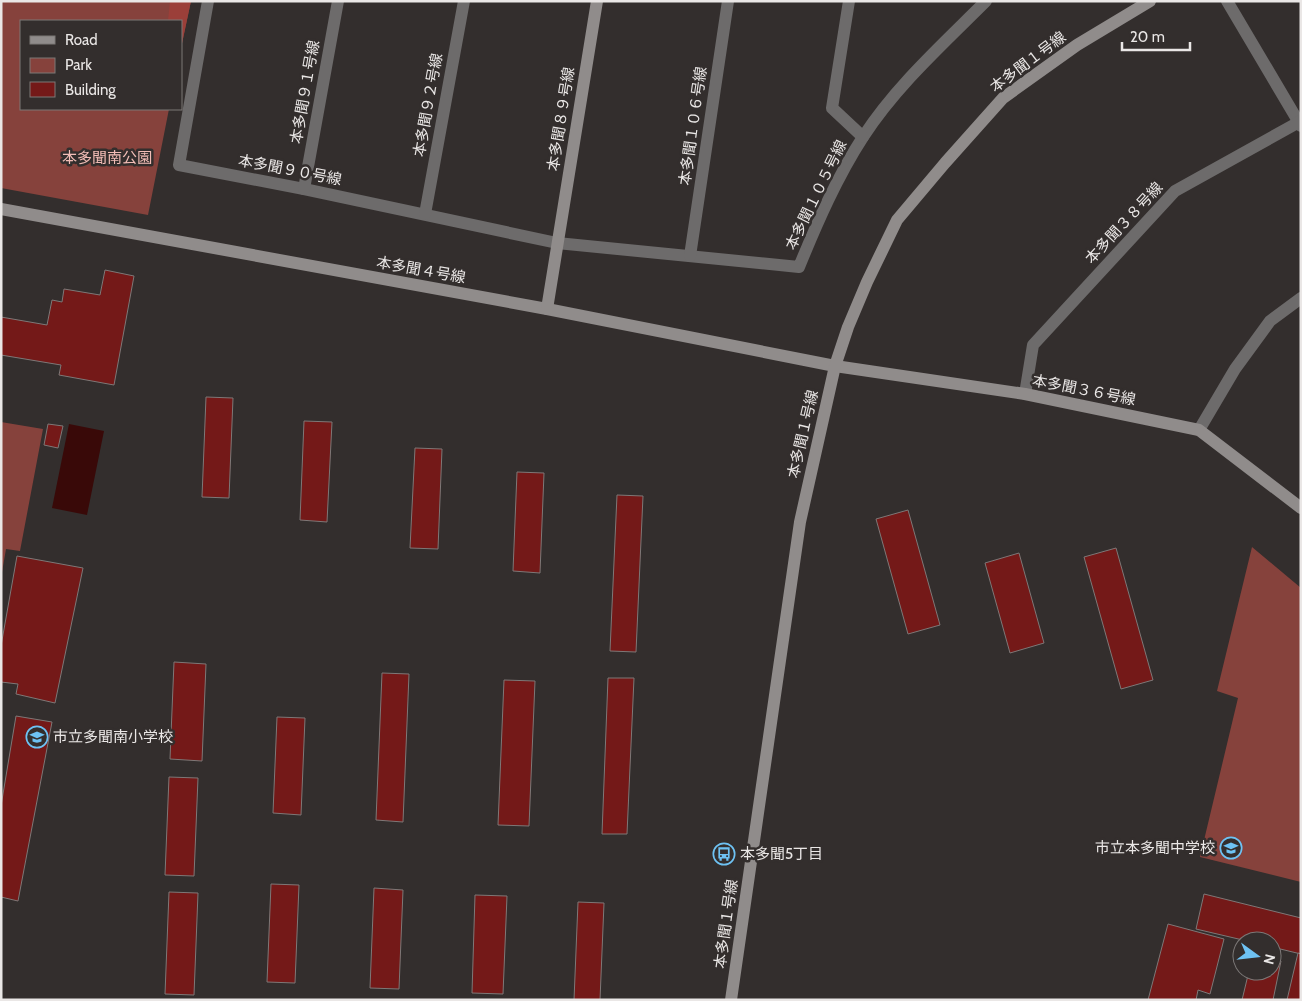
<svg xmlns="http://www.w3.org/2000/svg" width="1302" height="1001" viewBox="0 0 1302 1001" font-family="Cabin,'Noto Sans JP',sans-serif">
<rect width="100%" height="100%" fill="#332e2d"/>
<!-- green -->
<g fill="#86423c">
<path d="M1 1H191L181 48V21H21V109H169L148 215 1 188Z"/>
<path d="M1 422 43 429 20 551 6 549 1 578Z"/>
<path d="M1252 547 1301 588V882L1200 857 1238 698 1217 691Z"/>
</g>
<!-- forest -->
<path fill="#9b3f39" d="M170 1H191L181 48V21H168Z"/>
<!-- water -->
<path fill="#390908" d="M69 424 104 431 87 515 52 508Z"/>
<!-- building -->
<g fill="#741918" stroke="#7e7877">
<path d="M105 270 134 276 114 385 59 375 61 365 1 355V317L47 325 52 300 62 302 64 289 100 295Z"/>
<path d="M206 397 233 398 229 498 202 497Z"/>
<path d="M304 421 332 422 327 522 300 520Z"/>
<path d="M48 424 63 426 58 448 44 445Z"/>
<path d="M415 448 442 449 438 549 410 548Z"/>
<path d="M517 472 544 473 540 573 513 571Z"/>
<path d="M617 495 643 496 636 652 610 651Z"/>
<path d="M908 510 940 625 908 634 876 519Z"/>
<path d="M1116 548 1153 680 1121 689 1084 557Z"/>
<path d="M1019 553 1044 643 1010 653 985 563Z"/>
<path d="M17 556 83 568 55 703 16 694 18 684 1 682V646Z"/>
<path d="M174 662 206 664 202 761 170 759Z"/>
<path d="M382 673 409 674 403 822 376 820Z"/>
<path d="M608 678H634L627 834H602Z"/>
<path d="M504 680 535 681 529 826 498 825Z"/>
<path d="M16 716 52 722 18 901 1 897V806Z"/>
<path d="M277 717 305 718 301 815 273 813Z"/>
<path d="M169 777 198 778 194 876 165 875Z"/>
<path d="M271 884 299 885 295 983 267 982Z"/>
<path d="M374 888 403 890 399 989 370 988Z"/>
<path d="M169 892 198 893 194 995 165 994Z"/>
<path d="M1204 894 1301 918V954L1272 947V941H1247L1196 929Z"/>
<path d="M475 895 507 896 503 994 472 993Z"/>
<path d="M578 902 604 903 600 1000H574Z"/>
<path d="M1168 924 1224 939 1210 994 1198 990 1196 1000H1148Z"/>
<path d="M1298 953 1301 954V1000H1287Z"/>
<path d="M1272 959 1281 961 1273 1000H1242L1249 971H1272Z"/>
</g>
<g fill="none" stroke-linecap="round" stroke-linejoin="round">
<!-- street -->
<g stroke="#6d6b6b" stroke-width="12">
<path d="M208 1 179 165 304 189 557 243 799 267C817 223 837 177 863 137 896 86 943 44 986 1"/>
<path d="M849 1 832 108 863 137"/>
<path d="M1227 1 1301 126"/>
<path d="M304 189 338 1"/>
<path d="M425 214 464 1"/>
<path d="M690 256 728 1"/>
<path d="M1025 394 1033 345 1175 191 1301 121"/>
<path d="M1199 430 1235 369 1270 321 1301 298"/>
</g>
<!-- secondary -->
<g stroke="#908c8b" stroke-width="12">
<path d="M1 209 547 309 835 366 1025 394 1199 430 1301 508"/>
<path d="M547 309 597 1"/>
<path d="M731 1000 800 522 835 366 848 327 867 282 897 220 945 163 1003 98 1077 45 1150 1"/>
</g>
</g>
<!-- icons -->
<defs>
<g id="school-ring" transform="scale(1.125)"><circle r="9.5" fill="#332e2d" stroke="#6ec2f3" stroke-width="1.5"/><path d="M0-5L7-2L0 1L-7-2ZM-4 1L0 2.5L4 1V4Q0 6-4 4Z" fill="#6ec2f3"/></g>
<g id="bus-ring" transform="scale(1.125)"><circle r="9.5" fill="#332e2d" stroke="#6ec2f3" stroke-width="1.5"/><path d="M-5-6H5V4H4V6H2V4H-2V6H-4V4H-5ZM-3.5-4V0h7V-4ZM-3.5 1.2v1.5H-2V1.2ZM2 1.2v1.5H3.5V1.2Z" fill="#6ec2f3"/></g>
</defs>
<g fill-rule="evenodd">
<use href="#school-ring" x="37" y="737"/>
<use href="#school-ring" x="1231" y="848"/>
<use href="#bus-ring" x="724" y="854"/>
</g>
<g text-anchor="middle" stroke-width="5" stroke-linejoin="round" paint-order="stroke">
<!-- street labels -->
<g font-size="15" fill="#eae7e6" stroke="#332e2d">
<text transform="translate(1028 62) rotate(-37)" y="5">本多聞１号線</text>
<text transform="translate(305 92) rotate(-80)" y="5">本多聞９１号線</text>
<text transform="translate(428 105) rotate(-80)" y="5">本多聞９２号線</text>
<text transform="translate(561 119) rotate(-81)" y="5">本多聞８９号線</text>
<text transform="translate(693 126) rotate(-82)" y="5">本多聞１０６号線</text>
<text transform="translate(290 170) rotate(11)" y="5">本多聞９０号線</text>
<text transform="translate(816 195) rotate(-64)" y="5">本多聞１０５号線</text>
<text transform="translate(1124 223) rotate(-47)" y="5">本多聞３８号線</text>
<text transform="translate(421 270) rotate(10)" y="5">本多聞４号線</text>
<text transform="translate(1084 390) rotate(11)" y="5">本多聞３６号線</text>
<text transform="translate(803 434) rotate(-77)" y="5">本多聞１号線</text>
<text transform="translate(726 924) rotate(-82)" y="5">本多聞１号線</text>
</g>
<!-- park labels -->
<g font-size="15" fill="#f2bdb6" stroke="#332e2d">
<text x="107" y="163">本多聞南公園</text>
</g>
<!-- poi labels -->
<g font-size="15" fill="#eae7e6" stroke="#332e2d" text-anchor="start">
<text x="53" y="742">市立多聞南小学校</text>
<text x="1215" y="853" text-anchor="end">市立本多聞中学校</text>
<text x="740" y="859">本多聞5丁目</text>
</g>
</g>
<!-- border -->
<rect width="1302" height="1001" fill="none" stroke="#eae7e6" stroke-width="5"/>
<!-- legend -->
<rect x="20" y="20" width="162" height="90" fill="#332e2d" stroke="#7c7877"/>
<rect x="30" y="36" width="25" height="8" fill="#908c8b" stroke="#7c7877"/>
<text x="65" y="45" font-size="15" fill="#eae7e6">Road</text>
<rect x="30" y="58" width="25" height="15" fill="#86423c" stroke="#7c7877"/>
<text x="65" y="70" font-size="15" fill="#eae7e6">Park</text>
<rect x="30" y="82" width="25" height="15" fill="#741918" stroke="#7c7877"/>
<text x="65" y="95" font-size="15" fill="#eae7e6">Building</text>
<!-- north arrow -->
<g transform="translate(1257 956) rotate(105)"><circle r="24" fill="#332e2d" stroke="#7c7877"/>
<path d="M0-4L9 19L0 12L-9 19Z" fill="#6ec2f3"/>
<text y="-8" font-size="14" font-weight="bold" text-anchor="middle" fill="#eae7e6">N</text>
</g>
<!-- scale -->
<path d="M1122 42v8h68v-8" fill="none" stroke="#eae7e6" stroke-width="2.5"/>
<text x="1130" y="42" font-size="15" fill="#eae7e6" stroke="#332e2d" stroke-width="4" paint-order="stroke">20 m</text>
</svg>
